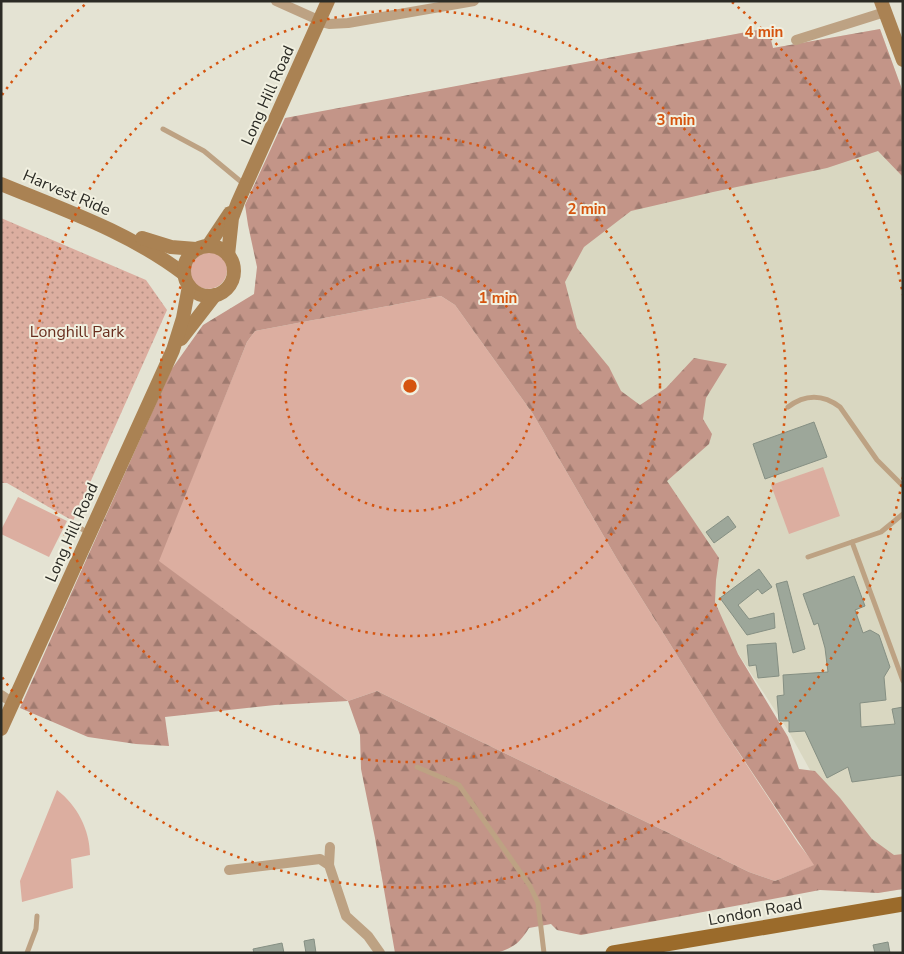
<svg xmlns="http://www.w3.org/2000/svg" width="904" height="954" viewBox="0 0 904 954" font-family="'Nunito Sans',sans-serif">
<defs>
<pattern id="forest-firs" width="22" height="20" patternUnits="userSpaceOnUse" patternTransform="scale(1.25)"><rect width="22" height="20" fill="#c39588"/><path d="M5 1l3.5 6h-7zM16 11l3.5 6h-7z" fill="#9f7a6f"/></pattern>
<pattern id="park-dots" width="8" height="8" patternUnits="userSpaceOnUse" patternTransform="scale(1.25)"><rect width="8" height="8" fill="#dcaea0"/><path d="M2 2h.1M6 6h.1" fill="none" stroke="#b38e82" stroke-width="1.8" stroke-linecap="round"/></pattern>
</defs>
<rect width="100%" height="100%" fill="#e4e3d3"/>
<!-- built -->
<path fill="#d9d7c1" d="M768 28 773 48 880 29 903 92V889L878 893 789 732 380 101Z"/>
<!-- grass -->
<g fill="#dcaea0">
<circle cx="208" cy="270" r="19"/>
<path d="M441 296 455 305 533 414 617 559 720 724 798 843 815 865 775 881 749 872 377 691 348 701 158 561 247 342 255 331Z"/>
<path d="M823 467 840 516 789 534 771 485Z"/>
<path d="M18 497 67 521 49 557 1 534V530Z"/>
<path d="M57 790C77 805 90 830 90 855L71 859 73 888 22 902 20 881Z"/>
</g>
<!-- forest -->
<path fill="url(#forest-firs)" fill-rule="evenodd" d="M768 28 773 48 880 29 903 92V177L878 151 827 168 713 192 631 211 584 247 565 282 577 328 609 367 621 391 640 405 666 388 694 358 727 364 706 398 703 419 712 434 709 444 667 481 719 558 716 580 715 602 738 654 788 737 799 769 815 771 840 798 872 839 894 855 903 854V889L878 893 820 890 581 935 557 930 551 924 529 928C520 943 512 949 495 953H395L375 838 361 769 360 735 348 701 275 705 165 717 169 746 136 744 88 737 20 708 171 370 203 325 254 294 257 267 248 225 245 205 285 118ZM441 296 455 305 533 414 617 559 720 724 814 865 775 881 749 872 377 691 348 701 159 561 247 342 255 331Z"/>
<!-- park -->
<path fill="url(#park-dots)" d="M1 218 146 280 167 310 73 521 7 483H1Z"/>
<!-- building -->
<g fill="#9da79a" stroke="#858f83">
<path d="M814 422 827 457 765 479 753 444Z"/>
<path d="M728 516 736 527 714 543 706 532Z"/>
<path d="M759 569 772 587 762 594 758 589 738 605 749 619 774 613 775 628 747 635 720 598Z"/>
<path d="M854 576 865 606 855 610 863 633 870 630 879 635 890 667 884 677 886 700 860 703 861 727 895 724 892 709 903 707V775L852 782 848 767 827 778 805 731 789 732V721H779L777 696 784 695 783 675 828 672 825 648 818 623 814 625 803 594Z"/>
<path d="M787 581 805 649 793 653 776 584Z"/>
<path d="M776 643 779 676 758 678 756 665 749 666 747 645Z"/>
<path d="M314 939 316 953H306L304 941Z"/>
<path d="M888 942 890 953H875L873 945Z"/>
<path d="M282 943 284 953H254L253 949Z"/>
</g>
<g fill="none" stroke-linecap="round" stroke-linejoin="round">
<!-- lane -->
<g stroke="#bda283" stroke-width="5">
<path d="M163 129 204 151 245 185"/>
<path d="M788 407C805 394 823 394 840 407L877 460 903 486"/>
<path d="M79 527 89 534"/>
<path d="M852 542 903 681"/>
<path d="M808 557 881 532 903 514"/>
<path d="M417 767 459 785 530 886 538 903 544 953"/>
<path d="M27 953 36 929 37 916"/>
</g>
<!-- street -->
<g stroke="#bda283" stroke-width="10">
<path d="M276 1 325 23 329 24 348 23 474 1"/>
<path d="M796 40 885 12"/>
<path d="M1 695 13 703"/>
<path d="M329 865 330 847"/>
<path d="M229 870 320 859 329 865 346 916 368 936 380 953"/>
</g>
<!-- secondary -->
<g stroke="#aa8253" stroke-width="14">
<path d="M881 1 903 60"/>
<path d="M1 184C64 210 129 232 184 274"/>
<path d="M142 238 171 247 196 249"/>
<circle cx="209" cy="271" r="25"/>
<path d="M208 246 230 213"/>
<path d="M228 255 232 218 238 202 328 1"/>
<path d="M181 339 215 295"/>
<path d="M1 729 173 350 183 318 189 286"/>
</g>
<!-- primary -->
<path stroke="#9b6b2b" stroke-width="15" d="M613 953 903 904"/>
</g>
<!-- distance rings -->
<g fill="none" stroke="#d5540e" stroke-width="2.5" stroke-dasharray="2.5 5">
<circle cx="410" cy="386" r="125"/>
<circle cx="410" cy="386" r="250"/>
<circle cx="410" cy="386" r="376"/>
<path d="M903 477A501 501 0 0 1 2 677M2 95A501 501 0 0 1 88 2M732 2A501 501 0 0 1 903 295"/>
</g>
<g text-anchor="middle" stroke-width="4" stroke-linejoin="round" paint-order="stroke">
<!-- street labels -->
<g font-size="16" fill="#2b2b25" stroke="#f1f0e0">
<text transform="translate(267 95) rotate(-66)" y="6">Long Hill Road</text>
<text transform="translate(67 192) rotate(23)" y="6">Harvest Ride</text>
<text transform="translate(71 532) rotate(-66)" y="6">Long Hill Road</text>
<text transform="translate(755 911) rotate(-10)" y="6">London Road</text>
</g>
<!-- park labels -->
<g font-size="16" fill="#682e1e" stroke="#f1f0e0">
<text x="77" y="337">Longhill Park</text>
</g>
</g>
<circle cx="410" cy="386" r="8" fill="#d5540e" stroke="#f1f0e0" stroke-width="2.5"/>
<g font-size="15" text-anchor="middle" font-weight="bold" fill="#d5540e" stroke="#f1f0e0" stroke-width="4" stroke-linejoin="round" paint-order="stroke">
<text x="764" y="37">4 min</text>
<text x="676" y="125">3 min</text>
<text x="587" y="214">2 min</text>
<text x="498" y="303">1 min</text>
</g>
<!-- border -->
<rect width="904" height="954" fill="none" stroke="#2b2b25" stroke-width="5"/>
</svg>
